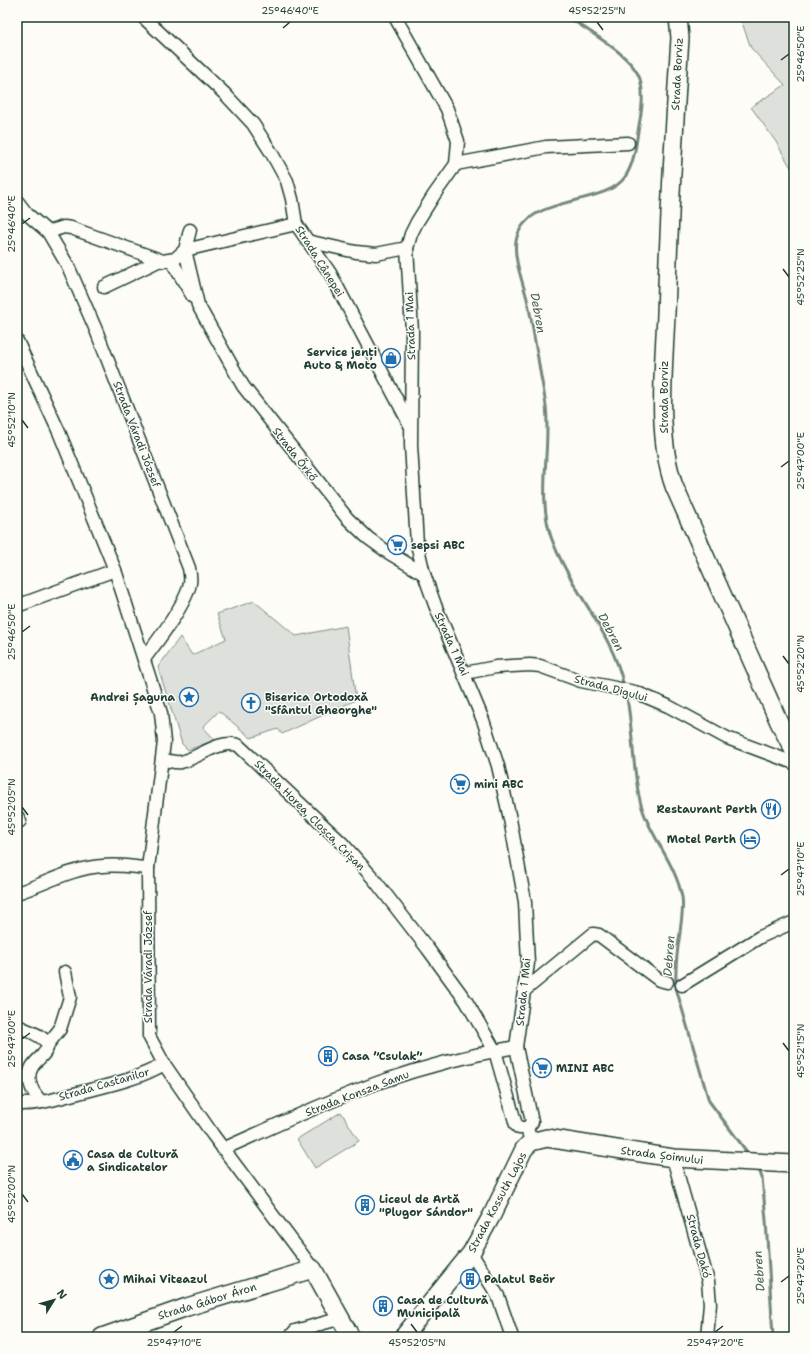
<svg xmlns="http://www.w3.org/2000/svg" width="811" height="1354" viewBox="0 0 811 1354" font-family="'Shantell Sans',sans-serif">
<rect width="100%" height="100%" fill="#fdfcf7"/>
<filter id="ink" filterUnits="userSpaceOnUse"><feTurbulence type="fractalNoise" baseFrequency=".025" numOctaves="2"/><feDisplacementMap in="SourceGraphic" scale="8" xChannelSelector="R" yChannelSelector="G"/><feConvolveMatrix kernelMatrix="1 2 1 2 8 2 1 2 1" color-interpolation-filters="sRGB"/></filter>
<g filter="url(#ink)">
<!-- green -->
<g fill="#dde0db" stroke="#7e8e88">
<path d="M740 17H794V173L776 142 751 107 785 85 751 48Z"/>
<path d="M254 601 296 636 346 626 356 700 282 734 278 729 251 738 219 711 203 727 215 740 188 750 182 744 158 667 180 637 192 655 226 639 217 614Z"/>
<path d="M341 1112 359 1141 315 1168 297 1139Z"/>
</g>
<g fill="none" stroke-linecap="round" stroke-linejoin="round">
<!-- stream -->
<g stroke="#75877f" stroke-width="3">
<path d="M569 17C589 33 637 57 641 83 644 99 641 115 638 131 636 145 634 164 625 177 604 208 525 193 516 241 513 257 523 283 527 299 532 319 534 339 538 358 540 374 544 390 546 406 551 449 537 495 551 537 570 590 613 632 624 687"/>
<path d="M626 693C633 727 632 762 639 796 646 833 675 860 682 897 684 908 681 921 680 933 677 951 675 969 676 988L709 1101 750 1156"/>
<path d="M759 1169 762 1178 766 1220 773 1337"/>
</g>
<!-- minor casing -->
<g stroke="#1f3d34" stroke-width="15">
<g id="minor">
<path d="M143 17 225 94 253 124 271 152 287 181 292 199 296 224 330 273 410 425"/>
<path d="M395 17 447 109 458 141 456 164 434 195 417 222 411 234 407 248 412 331 411 445 417 544 424 574 435 605 483 720 498 766 510 819 525 902 528 963 516 1047 532 1122 527 1128"/>
<path d="M456 164 546 147 628 143"/>
<path d="M17 201 27 214 48 232 68 266 96 330 189 568C190 573 191 578 190 583 187 603 156 643 144 659"/>
<path d="M190 230 185 250 198 305 243 386 347 518 368 538 386 551 424 574"/>
<path d="M48 232 64 227 71 228 163 261 175 259 185 250 296 224"/>
<path d="M307 241 356 252 376 254 407 248"/>
<path d="M171 260 193 297"/>
<path d="M104 287 158 261"/>
<path d="M17 341 59 432 115 570 161 713 164 742 148 868 149 1036 164 1064 213 1135 313 1269"/>
<path d="M17 606 115 570"/>
<path d="M465 673 496 667 530 665 540 666 581 681 635 692 668 706 727 738 794 763"/>
<path d="M162 760C168 760 175 763 181 762 201 757 217 740 238 745L342 843 373 878 428 949 466 1001 495 1051 516 1125 519 1128H527L529 1135"/>
<path d="M17 816 20 821"/>
<path d="M17 893C45 884 72 868 102 866 117 864 133 867 148 868"/>
<path d="M682 985 760 937 794 922"/>
<path d="M525 990 593 934 599 935 659 980 667 982"/>
<path d="M17 1025C28 1032 40 1033 48 1044 47 1055 37 1058 32 1067 25 1079 33 1094 42 1102"/>
<path d="M48 1044 60 1029 70 997 65 972"/>
<path d="M17 1104C37 1105 55 1099 74 1094 105 1086 137 1080 164 1064"/>
<path d="M223 1149C275 1126 327 1101 380 1082 424 1067 470 1055 516 1047"/>
<path d="M673 1158 708 1281 710 1304 707 1337"/>
<path d="M471 1253 498 1296 512 1337"/>
<path d="M290 1337 295 1331 342 1318"/>
</g>
</g>
<!-- secondary casing -->
<g stroke="#1f3d34" stroke-width="20">
<g id="secondary">
<path d="M678 17 680 38C674 130 669 222 666 314 664 368 656 435 674 486L779 722 794 751"/>
<path d="M102 1337 187 1307 313 1269 351 1337"/>
<path d="M403 1337 471 1253 492 1215 524 1149 531 1142 547 1138 673 1158 794 1164"/>
</g>
</g>
<!-- minor -->
<use href="#minor" stroke="#fdfcf7" stroke-width="12"/>
<!-- secondary -->
<use href="#secondary" stroke="#fdfcf7" stroke-width="17"/>
</g>
</g>
<!-- ticks -->
<path fill="none" stroke="#1f3d34" stroke-width="1.5" d="M597 22 603 30M283 28 290 22M781 60 789 54M22 224 30 218M783 269 789 277M22 420 28 428M781 467 789 461M22 632 30 626M783 656 789 664M22 807 28 815M781 875 789 869M22 1039 30 1033M783 1043 789 1051M22 1194 28 1202M781 1282 789 1276M411 1324 417 1332M174 1332 182 1326M715 1332 723 1326"/>
<!-- icons -->
<defs>
<g id="shop-ring" transform="scale(1)"><circle r="9.5" fill="#fdfcf7" stroke="#1f6fb2" stroke-width="1.5"/><path d="M-5-2.5h2.3a2.7 3.5 0 0 1 5.4 0H5L5.5 6h-11ZM-1.5-2.5h3a1.5 2.3 0 0 0-3 0Z" fill="#1f6fb2"/></g>
<g id="supermarket-ring" transform="scale(1)"><circle r="9.5" fill="#fdfcf7" stroke="#1f6fb2" stroke-width="1.5"/><path d="M-6-5.5h2.5l.6 2H6L4.5 2H-2.5L-4.4-4H-6ZM-1.5 3.2a1.3 1.3 0 1 0 .1 0ZM3 3.2a1.3 1.3 0 1 0 .1 0Z" fill="#1f6fb2"/></g>
<g id="sight-ring" transform="scale(1)"><circle r="9.5" fill="#fdfcf7" stroke="#1f6fb2" stroke-width="1.5"/><path d="M0-6L1.8-2.2L6-1.7L2.9 1.2L3.7 5.4L0 3.3L-3.7 5.4L-2.9 1.2L-6-1.7L-1.8-2.2Z" fill="#1f6fb2"/></g>
<g id="church-ring" transform="scale(1)"><circle r="9.5" fill="#fdfcf7" stroke="#1f6fb2" stroke-width="1.5"/><path d="M-1.2-6h2.4v3.5h3.3v2.4h-3.3V6h-2.4V-.1h-3.3v-2.4h3.3Z" fill="#1f6fb2"/></g>
<g id="restaurant-ring" transform="scale(1)"><circle r="9.5" fill="#fdfcf7" stroke="#1f6fb2" stroke-width="1.5"/><path d="M-5-6h1v4h1v-4h1v4h1v-4h1v5L-1.5 .5V6h-2V.5L-5-1ZM5-6V6H3V1.5H1.5Q1.5-4 5-6Z" fill="#1f6fb2"/></g>
<g id="hotel-ring" transform="scale(1)"><circle r="9.5" fill="#fdfcf7" stroke="#1f6fb2" stroke-width="1.5"/><path d="M-6-4.5h1.5V1H6V5H4.5V3h-9V5H-6ZM-4 0a1.8 1.8 0 1 1 3.6 0ZM.5 0V-2.5h3Q6-2.5 6 0Z" fill="#1f6fb2"/></g>
<g id="building-ring" transform="scale(1)"><circle r="9.5" fill="#fdfcf7" stroke="#1f6fb2" stroke-width="1.5"/><path d="M-4-6H4V6H1V3H-1V6H-4ZM-2.5-4.3h1.7v1.8h-1.7ZM.8-4.3h1.7v1.8H.8ZM-2.5-1h1.7V.8h-1.7ZM.8-1h1.7V.8H.8Z" fill="#1f6fb2"/></g>
<g id="civic-ring" transform="scale(1)"><circle r="9.5" fill="#fdfcf7" stroke="#1f6fb2" stroke-width="1.5"/><path d="M-.6-6.5H3V-4.5H.6V-3L4-1V1h2V6H-6V1h2V-1L-.6-3ZM-1.2 2.5V6h2.4V2.5Z" fill="#1f6fb2"/></g>
</defs>
<g fill-rule="evenodd">
<use href="#shop-ring" x="391" y="358"/>
<use href="#supermarket-ring" x="397" y="545"/>
<use href="#sight-ring" x="189" y="697"/>
<use href="#church-ring" x="251" y="703"/>
<use href="#supermarket-ring" x="460" y="784"/>
<use href="#restaurant-ring" x="771" y="809"/>
<use href="#hotel-ring" x="750" y="839"/>
<use href="#building-ring" x="328" y="1056"/>
<use href="#supermarket-ring" x="542" y="1068"/>
<use href="#civic-ring" x="73" y="1160"/>
<use href="#building-ring" x="365" y="1205"/>
<use href="#sight-ring" x="109" y="1279"/>
<use href="#building-ring" x="470" y="1279"/>
<use href="#building-ring" x="383" y="1306"/>
</g>
<g text-anchor="middle" stroke-width="3" stroke-linejoin="round" paint-order="stroke">
<!-- street labels -->
<g font-size="11" fill="#1f3d34" stroke="#fdfcf7">
<text transform="translate(677 74) rotate(-87)" y="4">Strada Borviz</text>
<text transform="translate(320 261) rotate(58)" y="4">Strada Cânepei</text>
<text transform="translate(410 326) rotate(-92)" y="4">Strada 1 Mai</text>
<text transform="translate(664 397) rotate(-90)" y="4">Strada Borviz</text>
<text transform="translate(137 434) rotate(69)" y="4">Strada Váradi József</text>
<text transform="translate(295 454) rotate(52)" y="4">Strada Őrkő</text>
<text transform="translate(452 644) rotate(66)" y="4">Strada 1 Mai</text>
<text transform="translate(611 688) rotate(15)" y="4">Strada Digului</text>
<text transform="translate(310 815) rotate(45)" y="4">Strada Horea, Cloșca, Crișan</text>
<text transform="translate(148 967) rotate(-90)" y="4">Strada Váradi József</text>
<text transform="translate(523 992) rotate(-84)" y="4">Strada 1 Mai</text>
<text transform="translate(104 1084) rotate(-16)" y="4">Strada Castanilor</text>
<text transform="translate(357 1093) rotate(-21)" y="4">Strada Konsza Samu</text>
<text transform="translate(662 1155) rotate(7)" y="4">Strada Șoimului</text>
<text transform="translate(497 1202) rotate(-62)" y="4">Strada Kossuth Lajos</text>
<text transform="translate(699 1246) rotate(75)" y="4">Strada Dakó</text>
<text transform="translate(207 1301) rotate(-17)" y="4">Strada Gábor Áron</text>
</g>
<!-- poi labels -->
<g font-size="11" font-weight="bold" fill="#1f3d34" stroke="#fdfcf7" text-anchor="start">
<text x="377" y="356" text-anchor="end">Service jenți<tspan x="377" dy="13">Auto &amp; Moto</tspan></text>
<text x="411" y="549">sepsi ABC</text>
<text x="175" y="701" text-anchor="end">Andrei Șaguna</text>
<text x="265" y="701">Biserica Ortodoxă<tspan x="265" dy="13">"Sfântul Gheorghe"</tspan></text>
<text x="474" y="788">mini ABC</text>
<text x="757" y="813" text-anchor="end">Restaurant Perth</text>
<text x="736" y="843" text-anchor="end">Motel Perth</text>
<text x="342" y="1060">Casa ”Csulak”</text>
<text x="556" y="1072">MINI ABC</text>
<text x="87" y="1158">Casa de Cultură<tspan x="87" dy="13">a Sindicatelor</tspan></text>
<text x="379" y="1203">Liceul de Artă<tspan x="379" dy="13">"Plugor Sándor"</tspan></text>
<text x="123" y="1283">Mihai Viteazul</text>
<text x="484" y="1283">Palatul Beör</text>
<text x="397" y="1304">Casa de Cultură<tspan x="397" dy="13">Municipală</tspan></text>
</g>
<!-- water labels -->
<g font-size="12" font-style="italic" fill="#435c53" stroke="#fdfcf7">
<text transform="translate(538 313) rotate(80)" y="4">Debren</text>
<text transform="translate(611 632) rotate(62)" y="4">Debren</text>
<text transform="translate(669 956) rotate(-86)" y="4">Debren</text>
<text transform="translate(759 1271) rotate(-94)" y="4">Debren</text>
</g>
</g>
<!-- margin -->
<rect width="811" height="1354" fill="none" stroke="#fdfcf7" stroke-width="44"/>
<!-- north arrow -->
<g transform="translate(54 1300) rotate(53)" stroke="#fdfcf7" stroke-width="3" paint-order="stroke">
<path d="M0-3L7 15L0 10L-7 15Z" fill="#1f3d34"/>
<text y="-6" font-size="11" font-weight="bold" text-anchor="middle" fill="#1f3d34">N</text>
</g>
<rect x="22" y="22" width="767" height="1310" fill="none" stroke="#1f3d34" stroke-width="1.5"/>
<g font-size="10" text-anchor="middle" fill="#1f3d34">
<text x="290" y="14">25°46'40"E</text>
<text x="597" y="14">45°52'25"N</text>
<text transform="translate(800 54) rotate(-90)" y="4">25°46'50"E</text>
<text transform="translate(11 224) rotate(-90)" y="4">25°46'40"E</text>
<text transform="translate(800 277) rotate(-90)" y="4">45°52'25"N</text>
<text transform="translate(11 420) rotate(-90)" y="4">45°52'10"N</text>
<text transform="translate(800 461) rotate(-90)" y="4">25°47'00"E</text>
<text transform="translate(11 632) rotate(-90)" y="4">25°46'50"E</text>
<text transform="translate(800 664) rotate(-90)" y="4">45°52'20"N</text>
<text transform="translate(11 807) rotate(-90)" y="4">45°52'05"N</text>
<text transform="translate(800 869) rotate(-90)" y="4">25°47'10"E</text>
<text transform="translate(11 1039) rotate(-90)" y="4">25°47'00"E</text>
<text transform="translate(800 1051) rotate(-90)" y="4">45°52'15"N</text>
<text transform="translate(11 1194) rotate(-90)" y="4">45°52'00"N</text>
<text transform="translate(800 1276) rotate(-90)" y="4">25°47'20"E</text>
<text x="174" y="1346">25°47'10"E</text>
<text x="417" y="1346">45°52'05"N</text>
<text x="715" y="1346">25°47'20"E</text>
</g>
</svg>
